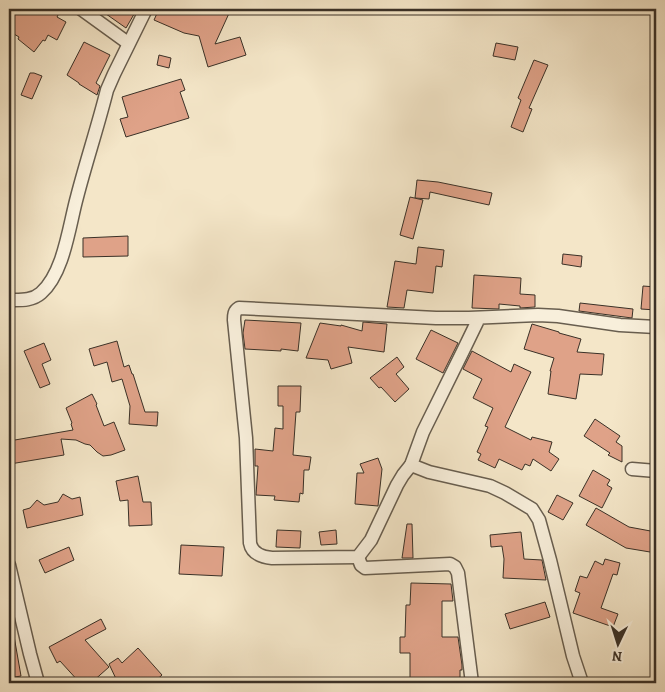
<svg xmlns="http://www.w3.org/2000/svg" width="665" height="692" viewBox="0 0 665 692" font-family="Alegreya,serif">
<rect width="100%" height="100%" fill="#f4e6c8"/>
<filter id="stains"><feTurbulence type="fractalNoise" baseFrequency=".004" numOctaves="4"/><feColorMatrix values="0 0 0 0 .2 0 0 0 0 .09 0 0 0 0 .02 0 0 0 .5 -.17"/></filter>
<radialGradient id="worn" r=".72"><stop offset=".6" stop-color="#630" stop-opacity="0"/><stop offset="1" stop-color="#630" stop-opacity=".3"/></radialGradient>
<!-- building -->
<g fill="#dfa288" stroke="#3a3127">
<path d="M9 9H51L59 13 57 17 66 22 57 40 48 35 45 41 43 40 34 52 18 39 19 37 9 31Z"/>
<path d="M99 9H137L126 28Z"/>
<path d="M159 9H231L215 44 240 37 246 55 208 67 199 36 184 33 154 20Z"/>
<path d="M84 42 110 55 96 83 100 86 97 95 79 84V83L67 75Z"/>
<path d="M496 43 518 47 515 60 493 56Z"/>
<path d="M159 55 171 58 169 68 157 65Z"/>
<path d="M534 60 548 65 529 108 532 109 523 132 511 127 521 100 518 98Z"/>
<path d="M30 73H34L42 76 32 99 21 95Z"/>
<path d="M181 79 185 90 180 92 189 118 126 137 120 119 128 117 122 97Z"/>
<path d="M417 180 438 182 492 193 489 205 430 192 429 199 415 198Z"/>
<path d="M410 197 423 200 413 239 400 235Z"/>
<path d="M128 236V256L83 257V238Z"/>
<path d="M418 247 444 250 442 267 436 266 433 293 407 290 404 308 387 307 395 261 416 264Z"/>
<path d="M563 254 582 256 581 267 562 264Z"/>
<path d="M474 275 521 278 520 294 535 295V307L520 308V306L499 304V309L472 308Z"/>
<path d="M643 286 656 287V310L641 309Z"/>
<path d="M580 303 633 309 632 318 579 311Z"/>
<path d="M245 320 301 323 298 351 281 349V351L245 349 243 333Z"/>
<path d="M363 322 387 324 384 352 348 347 352 363 331 369 328 360 306 358 320 323 341 326V325L362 331Z"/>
<path d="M532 324 559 332V333L581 339 577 352 604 354 602 375 580 374 576 399 548 394 551 371H550L554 358 524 349Z"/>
<path d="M431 330 458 343 443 373 416 359Z"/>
<path d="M117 341 124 367 129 365 132 374H133L145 412H158L157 426 129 424 130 406 122 379 112 382 107 362 94 366 89 349Z"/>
<path d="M44 343 51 360 42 364 50 384 40 388 24 351Z"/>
<path d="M472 351 511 372 514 364 531 372 505 427 531 440 532 437 552 442 549 452 559 459 551 471 533 459 530 466 525 464 522 470 499 459 495 468 478 460 481 454 477 452 488 427 485 426 493 408 473 398 482 379 463 369Z"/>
<path d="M397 357 404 367 396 374 409 389 395 402 381 387 379 388 370 378Z"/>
<path d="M278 386H301L300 412H296L293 455 311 457 309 470H304L303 494 300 493 299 502 274 500 275 496 256 495 258 466H255V449L273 451 275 428 283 429V406H278Z"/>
<path d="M92 394 97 404 96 405 104 426 114 422 125 450 111 455 103 456 97 452 90 445 85 444 76 440 61 439 64 455 10 464 9 441 73 430 71 424 72 423 66 408Z"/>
<path d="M595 419 620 436 616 442 622 446V462L608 455 610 453 584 436Z"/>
<path d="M378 458 382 469 378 506 355 504 357 473H364L360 464Z"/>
<path d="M593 470 610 480 607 485 612 488 602 508 579 496Z"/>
<path d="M138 476 143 502H151L152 525 129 526 128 500 120 501 116 481Z"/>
<path d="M63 494 72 499 80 497 83 515 27 528 23 510 30 508 37 500 44 505 58 502Z"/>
<path d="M557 495 573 503 563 520 548 512Z"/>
<path d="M596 508 629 527 656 532V553L626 548 586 525Z"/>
<path d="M407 524H412L413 558H402Z"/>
<path d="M277 530 301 531 300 548 276 547Z"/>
<path d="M336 530 337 544 321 545 319 532Z"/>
<path d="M521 532 524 559 542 560 546 580 503 578 504 559 502 546 491 547 490 535Z"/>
<path d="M181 545 224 547 222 576 179 574Z"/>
<path d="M69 547 74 560 45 573 39 560Z"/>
<path d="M605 559 620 563 617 575 613 574 601 608 618 614 613 627 573 613 580 593 575 591 580 576 587 578 595 561 603 565Z"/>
<path d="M411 583 451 584 453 601H442V637H458L462 665V670H460V683H410V653H400V637H405L406 605H410Z"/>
<path d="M545 602 550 617 510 629 505 614Z"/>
<path d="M101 619 106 629 85 640 109 667 91 683H80L60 661 57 663 49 647Z"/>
<path d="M14 636 21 676 9 678V637Z"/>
<path d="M138 648 162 675 153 683H118L109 664 118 658 122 663Z"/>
</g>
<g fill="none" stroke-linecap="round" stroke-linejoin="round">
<!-- street casing -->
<g stroke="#685e4f" stroke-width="15">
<g id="street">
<path d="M81 9 128 43"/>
<path d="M655 9 656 10"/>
<path d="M9 300C21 300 32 301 41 293 64 273 69 226 77 197 86 162 98 126 107 90L114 74 146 9"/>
<path d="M479 318 463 351 423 432 411 465 403 475 397 485 371 540 358 557 272 558C262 557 252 554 250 543L246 438 234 320C234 315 234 311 239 308L436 318H469L538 315 558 316 620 325 656 327"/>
<path d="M411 465 429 472 490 486 505 493 532 509 539 520 550 560 573 656 582 683"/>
<path d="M632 469 656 471"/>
<path d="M358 557 361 565 365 568 450 564 455 567 458 573 472 683"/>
<path d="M9 565 30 654 38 683"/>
</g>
</g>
<!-- street -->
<use href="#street" stroke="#f8efdb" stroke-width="12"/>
</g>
<!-- margin -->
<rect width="665" height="692" fill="none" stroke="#f4e6c8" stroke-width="30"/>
<rect x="10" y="10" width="645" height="672" fill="none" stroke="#3a3127" stroke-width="2.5"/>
<rect x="15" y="15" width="635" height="662" fill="none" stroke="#3a3127"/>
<!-- north arrow -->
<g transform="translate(618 644) rotate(184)" stroke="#f8efdb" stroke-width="4" paint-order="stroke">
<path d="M0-4L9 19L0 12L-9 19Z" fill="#3a3127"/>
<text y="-8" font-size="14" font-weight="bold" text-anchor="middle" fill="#3a3127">N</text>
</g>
<rect width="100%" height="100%" filter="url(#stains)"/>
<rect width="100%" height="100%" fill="url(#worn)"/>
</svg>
